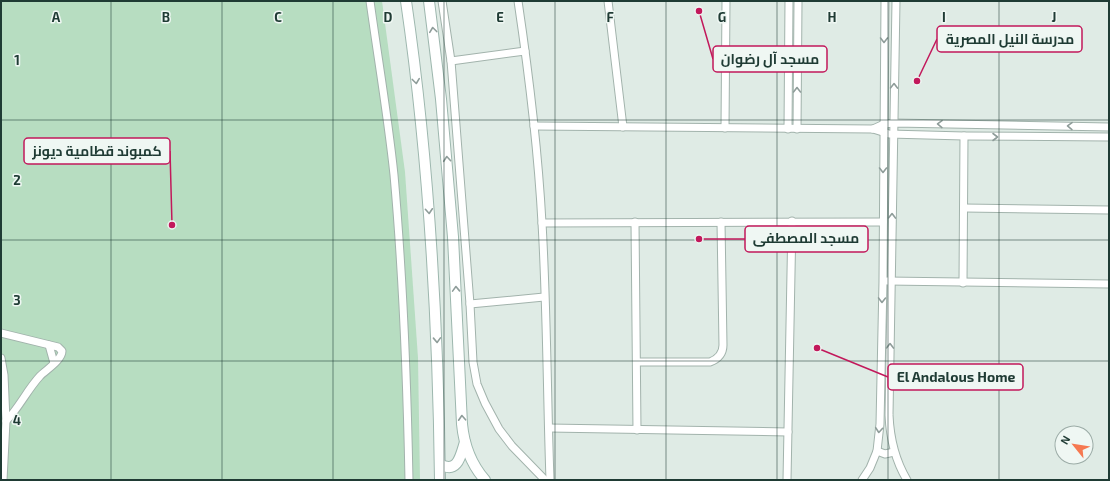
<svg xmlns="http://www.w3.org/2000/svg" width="1110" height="481" viewBox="0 0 1110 481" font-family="'Exo 2',Cairo,sans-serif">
<rect width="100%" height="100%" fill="#dfebe5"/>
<!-- green -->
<path fill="#b7ddc1" d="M1 1H382L405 172 418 358 420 480H1Z"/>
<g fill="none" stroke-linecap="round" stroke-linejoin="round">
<!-- street casing -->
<g stroke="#a2b3ac" stroke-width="9">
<g id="street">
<path d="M370 1C378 59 388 117 394 175 403 276 407 378 409 480"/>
<path d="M442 1 451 61 470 304 473 362 477 384 485 403 499 429 512 446 545 480"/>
<path d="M518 1C529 75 538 149 542 223 547 309 547 394 550 480"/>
<path d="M608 1 623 127"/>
<path d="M896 1 889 415C890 438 895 460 907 480"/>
<path d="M451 61 525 51"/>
<path d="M534 126 873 129 889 134 964 136 1109 137"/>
<path d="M725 128 726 1"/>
<path d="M788 129 789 1"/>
<path d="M797 129 798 1"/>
<path d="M873 129 884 124 894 123 1109 127"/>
<path d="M964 208 1109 210"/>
<path d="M635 222 637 430"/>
<path d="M542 223 883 222"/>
<path d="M887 281 1109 284"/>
<path d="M963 283 964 136"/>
<path d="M470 304 544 297"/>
<path d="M1 333 58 347 62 351C62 360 46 370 40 376 27 390 19 408 6 421"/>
<path d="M49 345 54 363"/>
<path d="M1 358 4 375 6 421 3 480"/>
<path d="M637 362H710C718 359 723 354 723 345L721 222"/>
<path d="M549 428 788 432"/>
<path d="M877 451 885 454 894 452"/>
<path d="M787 480 792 221"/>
<path d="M862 480 870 468 877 451 880 424 883 281 885 1"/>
</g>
</g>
<!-- secondary casing -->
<g stroke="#9db7ae" stroke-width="12">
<g id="secondary">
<path d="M406 1C429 159 438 320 440 480"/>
<path d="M429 1 441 99 453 237 462 424C464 445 471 464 485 480"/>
<path d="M440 464C458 475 461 454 465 442"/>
</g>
</g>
<!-- street -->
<use href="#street" stroke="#fff" stroke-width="7"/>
<!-- secondary -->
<use href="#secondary" stroke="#fff" stroke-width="10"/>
</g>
<!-- one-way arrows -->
<defs><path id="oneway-chevron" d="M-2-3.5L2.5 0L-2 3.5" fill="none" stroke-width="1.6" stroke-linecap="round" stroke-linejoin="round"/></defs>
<g stroke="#8f9d9a">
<use href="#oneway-chevron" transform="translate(433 30) rotate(-97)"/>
<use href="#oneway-chevron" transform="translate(884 40) rotate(90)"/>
<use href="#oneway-chevron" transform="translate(416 81) rotate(83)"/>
<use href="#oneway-chevron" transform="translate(894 86) rotate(-89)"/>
<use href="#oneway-chevron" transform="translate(797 90) rotate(-90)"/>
<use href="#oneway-chevron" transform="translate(940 124) rotate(-179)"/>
<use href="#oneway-chevron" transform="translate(1070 126) rotate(-179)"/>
<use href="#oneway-chevron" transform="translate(995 137)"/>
<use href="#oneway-chevron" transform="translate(447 159) rotate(-95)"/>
<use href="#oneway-chevron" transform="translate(883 170) rotate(90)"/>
<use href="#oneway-chevron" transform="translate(429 211) rotate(86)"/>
<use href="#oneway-chevron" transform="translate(892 216) rotate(-89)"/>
<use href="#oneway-chevron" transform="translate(456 289) rotate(-92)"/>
<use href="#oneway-chevron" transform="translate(882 300) rotate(91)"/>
<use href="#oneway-chevron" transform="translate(437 340) rotate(88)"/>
<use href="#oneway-chevron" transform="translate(890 346) rotate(-89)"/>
<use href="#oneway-chevron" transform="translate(462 418) rotate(-93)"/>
<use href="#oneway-chevron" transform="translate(879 430) rotate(95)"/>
</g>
<!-- grid -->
<path fill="none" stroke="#1f3b34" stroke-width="1" stroke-opacity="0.55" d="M111 1V480M222 1V480M333 1V480M444 1V480M555 1V480M666 1V480M777 1V480M888 1V480M999 1V480M1 120H1109M1 240H1109M1 361H1109"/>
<g font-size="13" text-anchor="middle" font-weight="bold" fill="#1f3b34" stroke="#eff7f3" stroke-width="3" stroke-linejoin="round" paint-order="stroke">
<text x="56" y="22">A</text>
<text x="166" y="22">B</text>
<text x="278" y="22">C</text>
<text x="388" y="22">D</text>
<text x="500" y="22">E</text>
<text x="610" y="22">F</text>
<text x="722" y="22">G</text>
<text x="832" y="22">H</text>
<text x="944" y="22">I</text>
<text x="1054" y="22">J</text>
<text x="17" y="65">1</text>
<text x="17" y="185">2</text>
<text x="17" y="305">3</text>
<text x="17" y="425">4</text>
</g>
<!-- callouts -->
<path fill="none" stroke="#c2185b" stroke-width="1.5" d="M917 81L937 39M699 11L713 59M172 225L170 151M699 239L745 239M817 348L888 377"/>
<g fill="#c2185b" stroke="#eff7f3" stroke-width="1.5">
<circle cx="917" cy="81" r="4"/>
<circle cx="699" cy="11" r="4"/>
<circle cx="172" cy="225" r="4"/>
<circle cx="699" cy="239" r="4"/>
<circle cx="817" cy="348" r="4"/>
</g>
<g fill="#eff7f3" stroke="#c2185b" stroke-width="1.5">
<rect x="937" y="26" width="145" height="26" rx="4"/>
<rect x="713" y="46" width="114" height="26" rx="4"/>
<rect x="24" y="138" width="146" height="26" rx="4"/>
<rect x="745" y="226" width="123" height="26" rx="4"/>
<rect x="888" y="364" width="135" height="26" rx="4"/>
</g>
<g font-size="14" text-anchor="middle" font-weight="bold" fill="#1f3b34">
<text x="1010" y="44">مدرسة النيل المصرية</text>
<text x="770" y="64">مسجد آل رضوان</text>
<text x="97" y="156">كمبوند قطامية ديونز</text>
<text x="806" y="243">مسجد المصطفى</text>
<text x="956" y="382">El Andalous Home</text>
</g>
<!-- border -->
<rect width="1110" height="481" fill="none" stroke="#1f3b34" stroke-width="4"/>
<!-- north arrow -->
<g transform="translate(1074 445) rotate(300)"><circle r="19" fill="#eff7f3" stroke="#9caca7"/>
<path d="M0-3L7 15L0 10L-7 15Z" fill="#f67951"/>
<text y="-6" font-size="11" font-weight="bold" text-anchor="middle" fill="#1f3b34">N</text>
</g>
</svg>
